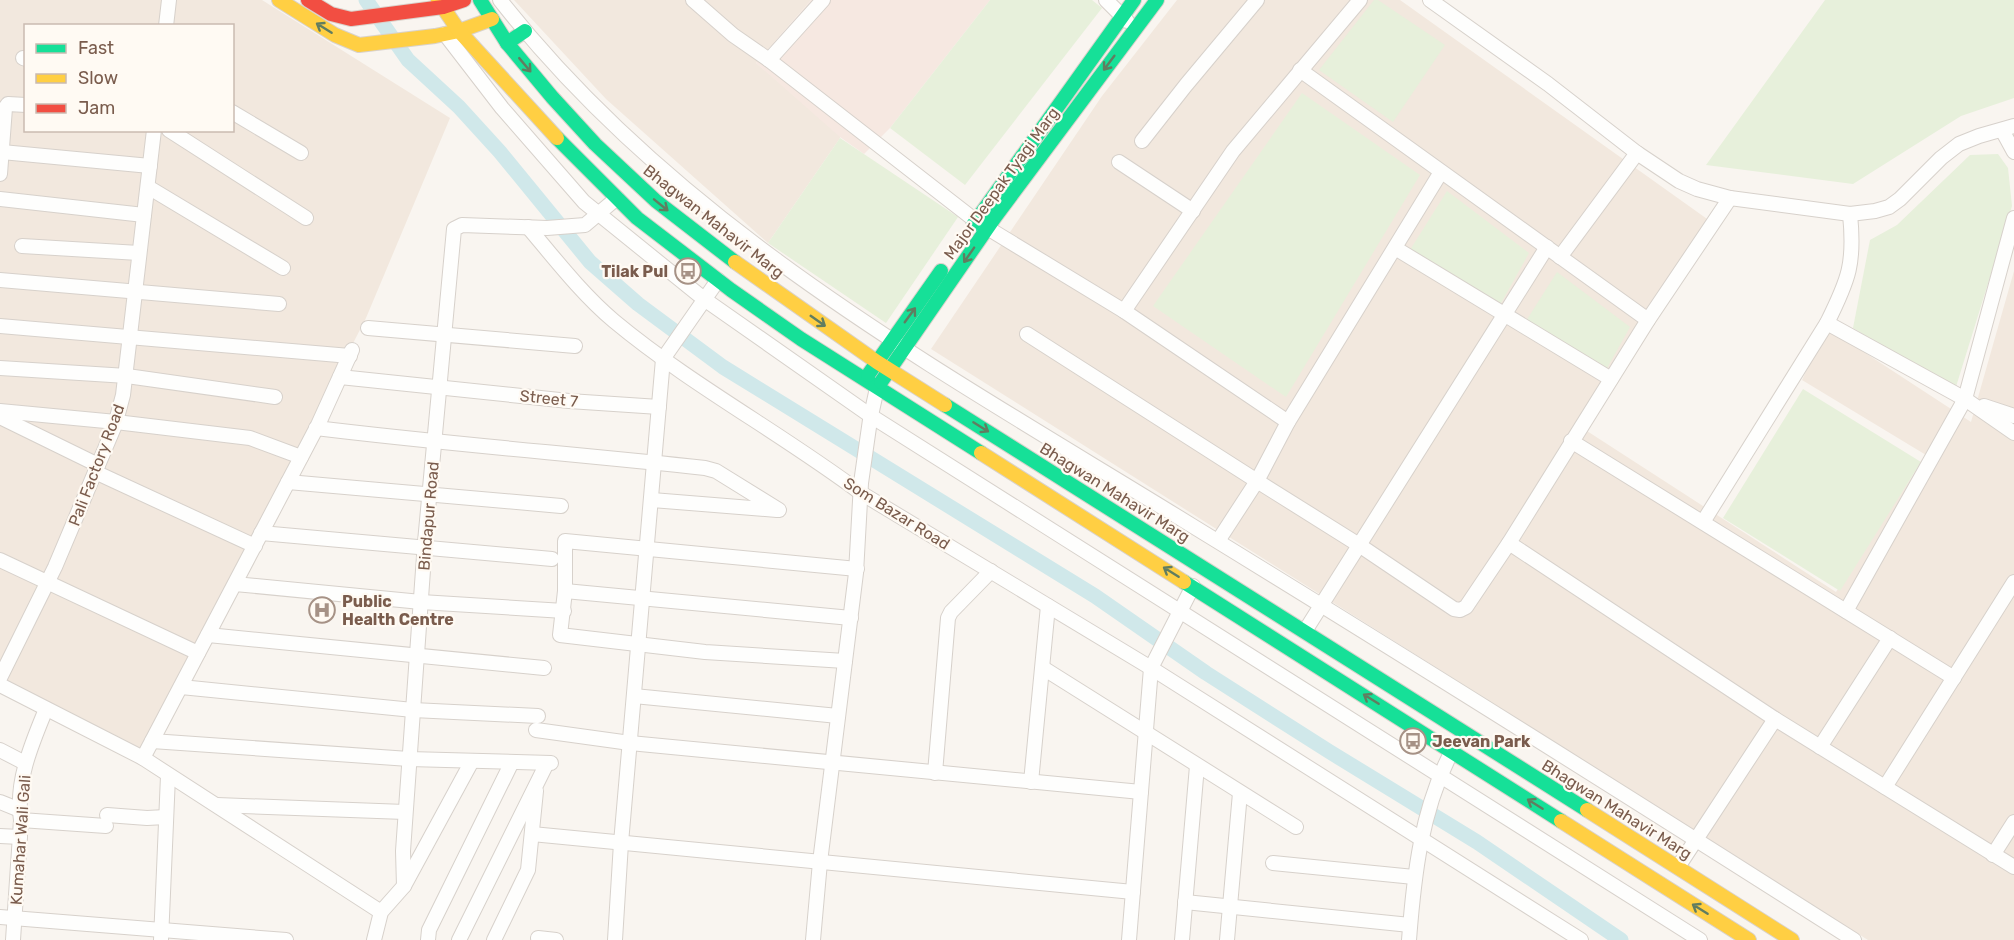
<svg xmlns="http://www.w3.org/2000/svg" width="2014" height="940" viewBox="0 0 2014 940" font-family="Rubik,sans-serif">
<rect width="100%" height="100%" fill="#f9f5f0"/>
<!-- residential -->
<g fill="#f2e8de" fill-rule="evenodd">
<path d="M0 0H262L450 118 366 318 308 431 141 748 0 679ZM26 26H232V130H26Z"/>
<path d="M514 0H811L756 63 841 134 840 138 768 243 606 99Z"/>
<path d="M1177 0H1400L1717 226 1587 431 1836 592 1926 455 1802 380 1827 328 1971 422 2014 271V940H1868L931 349 1102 96Z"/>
</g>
<!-- commercial -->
<path fill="#f6e8e1" d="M811 0H990L890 128 864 154 840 137 756 63Z"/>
<!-- green -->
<g fill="#e7f0db">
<path d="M990 0H1092L1102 8 965 185 890 128Z"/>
<path d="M1374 0H1378L1445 45 1393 122 1319 70Z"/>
<path d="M1825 0H2014V98L1961 116 1853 184 1706 165Z"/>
<path d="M1302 93 1420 175 1286 397 1153 306Z"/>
<path d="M840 138 958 217 886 323 768 243Z"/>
<path d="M1998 154 2008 168 2012 206 1955 390 1853 328 1870 240 1897 225 1970 155Z"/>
<path d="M1447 191 1529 253 1500 305 1410 250Z"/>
<path d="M1557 272 1630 327 1606 370 1526 321Z"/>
<path d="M1803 389 1921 462 1840 591 1723 518Z"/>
</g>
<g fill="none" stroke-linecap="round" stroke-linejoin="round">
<!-- canal -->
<path stroke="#d0e8ea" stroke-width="15" d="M366 0 408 60 459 107 500 152 590 262 638 304 723 367 1095 596 1206 673 1330 752 1477 842 1621 940"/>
<!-- street casing -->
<g stroke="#d7d1cb" stroke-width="16">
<g id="street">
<path d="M500 0C682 232 945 373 1191 525 1413 661 1634 800 1854 940"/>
<path d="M693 0 733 35 769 60 976 221 1124 311 1288 422"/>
<path d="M1106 0 1127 21"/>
<path d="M1430 0 1548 84 1637 153 1679 181 1697 189 1730 198 1850 214 1875 211 1889 207 1900 199 1941 158 1959 144 1979 136 2014 126"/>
<path d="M166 26 169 0"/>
<path d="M445 34 502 108 584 202 704 299 871 416 1700 940"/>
<path d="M23 58 26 59"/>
<path d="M769 60 823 0"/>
<path d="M1300 70 1648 320"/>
<path d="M232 112 301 153"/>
<path d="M169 130 306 218"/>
<path d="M2002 130 2014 152"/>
<path d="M1142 141 1186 85 1257 0"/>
<path d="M2 152 150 166"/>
<path d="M1119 162 1193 211"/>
<path d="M0 174 5 108 8 104 26 105"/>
<path d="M148 187 283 268"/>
<path d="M0 199 144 215"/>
<path d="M528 227C555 259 582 294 614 321 691 385 781 433 861 493L1151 668 1581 940"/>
<path d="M22 246 139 253"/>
<path d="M1395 248 1611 379"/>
<path d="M1560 257 1637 153"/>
<path d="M0 280 279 304"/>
<path d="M1124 311 1233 151 1360 0"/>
<path d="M1827 323 1965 399 2014 433"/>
<path d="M0 326 350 356"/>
<path d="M368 328 575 346"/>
<path d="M1027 334 1257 481 1288 422 1441 172"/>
<path d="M0 368 127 376 275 397"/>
<path d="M340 377 569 401 659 407"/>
<path d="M1984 406 2014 416"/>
<path d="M0 411 116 422 250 438 301 457"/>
<path d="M0 417 98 465"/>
<path d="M316 428C446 444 576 454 705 468L716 471 779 510"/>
<path d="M1571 441 1954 678"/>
<path d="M95 472 255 546"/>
<path d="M288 482 561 506"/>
<path d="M652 500 777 510"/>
<path d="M1703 522 1827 323C1849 279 1855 263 1850 214"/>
<path d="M261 533 552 559"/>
<path d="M1218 541 1257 481 1359 545 1454 609 1460 610 1466 607 1509 543 1648 320 1730 198"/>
<path d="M1509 543 1775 719 2014 867"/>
<path d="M0 560 198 653"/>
<path d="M235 584 421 602 564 611"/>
<path d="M565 591 851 618"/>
<path d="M1846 611 1965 399 2014 218"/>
<path d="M1305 631 1547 247"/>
<path d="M208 635 544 668"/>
<path d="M845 661 705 652 560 635 565 591V541L857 569"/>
<path d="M1043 668 1296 827"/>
<path d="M0 678 55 567 115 425 123 395 154 130"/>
<path d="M0 685 143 758 381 912"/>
<path d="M181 687 413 710 538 716"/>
<path d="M634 696 838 716"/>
<path d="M536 730 630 743 1141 792"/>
<path d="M152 741 409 759 551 763"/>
<path d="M1820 747 1890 638"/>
<path d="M0 750 25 763"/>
<path d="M143 758 318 425 352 350"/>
<path d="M935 773 948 618 951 612 991 571"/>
<path d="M1031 782 1048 606"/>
<path d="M1885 787 2014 582"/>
<path d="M0 802 20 810"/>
<path d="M217 805 405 812"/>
<path d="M107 815 147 818 166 817"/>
<path d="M21 820 106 826"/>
<path d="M532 834 1133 892"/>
<path d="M0 836 20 837"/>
<path d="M1993 855 2014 822"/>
<path d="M1273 863 1414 877"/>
<path d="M1678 867 1775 719"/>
<path d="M404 886 403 851 425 542 454 229 462 225 547 228 585 225 617 198"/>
<path d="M1185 902 1410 925"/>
<path d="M0 917 286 940"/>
<path d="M538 938 556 940"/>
<path d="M13 940 21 820C15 782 32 743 46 709"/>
<path d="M161 940 168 776"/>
<path d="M374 940 381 912 404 886 472 761"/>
<path d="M428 940 429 930 512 762"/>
<path d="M459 940 547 763"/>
<path d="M494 940 528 870 536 791"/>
<path d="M615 940 621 843 663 359 718 280"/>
<path d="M813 940 820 862 856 573 861 483 870 420 877 388"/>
<path d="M1129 940 1151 668 1193 586"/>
<path d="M1182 940 1197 766"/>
<path d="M1227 940 1240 793"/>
<path d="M1409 940C1414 875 1421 810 1452 751"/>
</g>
</g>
<!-- fast casing -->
<g stroke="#d9d2cb" stroke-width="16">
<g id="fast">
<path d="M480 0 507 43 552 97 595 144 656 201 735 262"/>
<path d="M507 43 525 31"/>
<path d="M557 138 637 218 731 290 801 339 981 453"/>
<path d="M973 225 1134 0"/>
<path d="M868 375 941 271"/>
<path d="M881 382 995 217 1157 0"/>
<path d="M945 405 1587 810"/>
<path d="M1184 582 1561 821"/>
</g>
</g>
<!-- slow casing -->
<g stroke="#d9d2cb" stroke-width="16">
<g id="slow">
<path d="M279 0 335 35 359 45 435 36 459 31 492 19"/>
<path d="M438 0 459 31 557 138"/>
<path d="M735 262 877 362 945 405"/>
<path d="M981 453 1184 582"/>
<path d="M1587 810 1792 940"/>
<path d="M1561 821 1749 940"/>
</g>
</g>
<!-- jam casing -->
<g stroke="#d9d2cb" stroke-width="16">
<path id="jam" d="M308 0 331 14 351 19 443 7 464 0"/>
</g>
<!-- street -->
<use href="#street" stroke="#fefefd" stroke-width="14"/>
<!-- fast -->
<use href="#fast" stroke="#16e098" stroke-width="14"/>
<!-- slow -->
<use href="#slow" stroke="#ffcf43" stroke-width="14"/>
<!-- jam -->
<use href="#jam" stroke="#f24e42" stroke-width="14"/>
</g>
<!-- one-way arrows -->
<defs><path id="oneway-shaft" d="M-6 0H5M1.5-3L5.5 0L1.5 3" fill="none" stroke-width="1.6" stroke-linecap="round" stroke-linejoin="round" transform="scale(1.5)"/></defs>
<g stroke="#617d60">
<use href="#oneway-shaft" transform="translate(324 28) rotate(-148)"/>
<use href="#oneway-shaft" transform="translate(1109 63) rotate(127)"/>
<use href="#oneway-shaft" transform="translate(525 65) rotate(50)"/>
<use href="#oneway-shaft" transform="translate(661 205) rotate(39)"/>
<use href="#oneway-shaft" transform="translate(969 255) rotate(125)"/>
<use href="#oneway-shaft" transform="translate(910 315) rotate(-54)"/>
<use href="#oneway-shaft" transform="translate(818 321) rotate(35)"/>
<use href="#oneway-shaft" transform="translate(981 427) rotate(32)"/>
<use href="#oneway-shaft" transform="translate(1171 572) rotate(-148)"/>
<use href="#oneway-shaft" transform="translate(1371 699) rotate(-148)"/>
<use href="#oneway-shaft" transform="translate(1535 804) rotate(-148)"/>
<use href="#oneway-shaft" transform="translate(1700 909) rotate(-148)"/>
</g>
<!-- icons -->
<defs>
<g id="bus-ring" transform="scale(1.35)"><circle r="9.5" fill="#fffaf3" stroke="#a69286" stroke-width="1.5"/><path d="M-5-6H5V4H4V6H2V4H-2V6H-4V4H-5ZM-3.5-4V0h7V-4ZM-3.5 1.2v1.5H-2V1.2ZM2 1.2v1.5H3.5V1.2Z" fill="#a69286"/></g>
<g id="hospital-ring" transform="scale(1.35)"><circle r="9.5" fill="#fffaf3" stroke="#a69286" stroke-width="1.5"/><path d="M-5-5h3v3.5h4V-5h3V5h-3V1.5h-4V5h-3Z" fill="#a69286"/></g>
</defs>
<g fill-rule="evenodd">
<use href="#bus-ring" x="688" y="271"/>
<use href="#hospital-ring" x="322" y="610"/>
<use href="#bus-ring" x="1413" y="741"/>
</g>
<g text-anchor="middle" stroke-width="4.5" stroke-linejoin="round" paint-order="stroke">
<!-- street labels -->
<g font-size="16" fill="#7a5c4d" stroke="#fffaf3">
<text transform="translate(1001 183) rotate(-54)" y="6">Major Deepak Tyagi Marg</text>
<text transform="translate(714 221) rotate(38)" y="6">Bhagwan Mahavir Marg</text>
<text transform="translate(549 398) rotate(6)" y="6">Street 7</text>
<text transform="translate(96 465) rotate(-69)" y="6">Pali Factory Road</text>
<text transform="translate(1115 492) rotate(32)" y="6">Bhagwan Mahavir Marg</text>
<text transform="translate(897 513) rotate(32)" y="6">Som Bazar Road</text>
<text transform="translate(428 516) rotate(-85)" y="6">Bindapur Road</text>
<text transform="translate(1617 809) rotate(32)" y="6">Bhagwan Mahavir Marg</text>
<text transform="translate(20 840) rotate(-86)" y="6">Kumahar Wali Gali</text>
</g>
<!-- poi labels -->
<g font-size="16" font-weight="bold" fill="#7a5c4d" stroke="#fffaf3" text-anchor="start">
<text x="668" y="277" text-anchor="end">Tilak Pul</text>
<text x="342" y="607">Public<tspan x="342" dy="18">Health Centre</tspan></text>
<text x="1432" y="747">Jeevan Park</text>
</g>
</g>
<!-- legend -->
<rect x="24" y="24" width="210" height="108" fill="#fffaf3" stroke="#cabbb1" stroke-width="1.5"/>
<rect x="36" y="44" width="30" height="9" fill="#16e098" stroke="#cabbb1" stroke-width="1.5"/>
<text x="78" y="54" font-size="18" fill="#7a5c4d">Fast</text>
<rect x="36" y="74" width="30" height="9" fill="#ffcf43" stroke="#cabbb1" stroke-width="1.5"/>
<text x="78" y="84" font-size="18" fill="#7a5c4d">Slow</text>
<rect x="36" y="104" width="30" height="9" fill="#f24e42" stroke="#cabbb1" stroke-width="1.5"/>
<text x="78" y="114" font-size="18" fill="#7a5c4d">Jam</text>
</svg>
